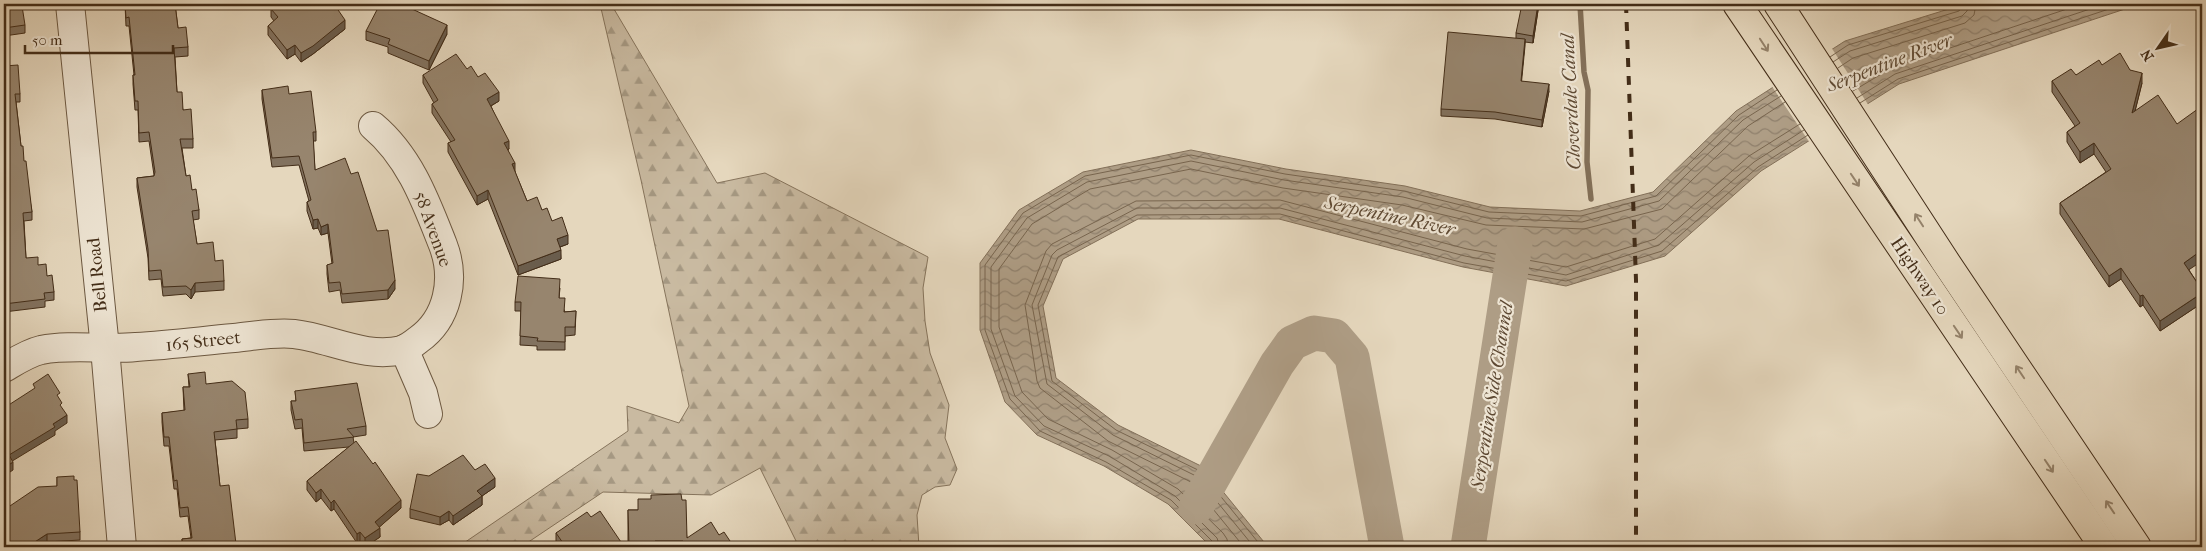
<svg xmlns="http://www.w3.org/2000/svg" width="2206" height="551" viewBox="0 0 2206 551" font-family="'IM FELL French Canon',serif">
<defs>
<pattern id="forest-firs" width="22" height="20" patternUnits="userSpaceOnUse" patternTransform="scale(1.25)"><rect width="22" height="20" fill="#c9baa1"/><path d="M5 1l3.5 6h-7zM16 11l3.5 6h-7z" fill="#a59882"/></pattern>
<pattern id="water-waves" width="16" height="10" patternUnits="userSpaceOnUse" patternTransform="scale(1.25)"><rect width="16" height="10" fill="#ae9d85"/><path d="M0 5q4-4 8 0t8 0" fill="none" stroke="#8f806c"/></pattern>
</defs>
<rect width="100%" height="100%" fill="#e5d7bd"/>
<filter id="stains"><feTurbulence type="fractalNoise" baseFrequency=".004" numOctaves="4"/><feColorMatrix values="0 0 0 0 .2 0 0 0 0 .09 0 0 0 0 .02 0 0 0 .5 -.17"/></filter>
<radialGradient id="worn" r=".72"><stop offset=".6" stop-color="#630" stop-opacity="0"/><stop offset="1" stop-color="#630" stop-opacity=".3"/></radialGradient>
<!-- forest -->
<path fill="url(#forest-firs)" stroke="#86745c" d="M600 4H611L717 183 765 173 928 257 923 288 925 321 930 353 949 405 945 438 957 469 950 485 935 487 922 495 917 515 919 547H799L760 468 711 495 603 492 521 547H458L628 431 627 406 679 423 689 406 641 180Z"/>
<!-- water -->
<path fill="url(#water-waves)" stroke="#837059" d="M1965 4H2140L1899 84 1761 171 1665 256 1566 286 1463 267 1279 219H1138L1063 259 1043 306 1056 378 1118 425 1203 467 1268 547H1211L1168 504 1104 466 1037 435 1005 402 980 330V263L1019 210 1083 172 1191 150 1286 169 1405 186 1490 207 1580 211 1653 192 1736 111 1845 41Z"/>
<!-- pier -->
<path fill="#e5d7bd" d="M1831 47 1869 106 1810 143 1771 85Z"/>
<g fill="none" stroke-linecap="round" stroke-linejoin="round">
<!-- shore -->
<g stroke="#78654e" stroke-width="1">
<path d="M1830 57 1848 45 1959 11 1963 4"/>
<path d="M1833 62 1850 51 1962 16 1967 11 1969 4"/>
<path d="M1838 68 1853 58 1965 23 1974 15 1976 4"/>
<path d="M1853 91 1893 67 2082 4"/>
<path d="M1857 98 1895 74 2105 4"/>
<path d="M1860 103 1898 79 2124 4"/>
<path d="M1214 547 1213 542 1171 500 1106 462 1040 431 1010 399 985 330V265L1023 213 1085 176 1191 155 1285 174 1404 191 1489 212 1581 216 1656 196 1739 115 1777 90"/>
<path d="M1220 547 1217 538 1175 496 1109 456 1044 426 1015 396 991 329V267L1027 218 1087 182 1191 161 1284 180 1403 197 1487 218 1582 222 1659 201 1743 120 1781 96"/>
<path d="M1228 547 1227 539 1223 533 1178 489 1112 450 1048 419 1022 392 999 327V269L1032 224 1090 189 1191 169 1283 188 1402 205 1486 225 1584 229 1662 209 1748 126 1785 102"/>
<path d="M1244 547 1191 482 1108 441 1040 388 1037 381 1025 305 1046 251 1052 244 1136 201 1280 200 1467 249 1566 267 1655 239 1749 156 1800 124"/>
<path d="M1254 547 1196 476 1113 435 1047 384 1032 305 1052 255 1057 250 1137 208H1280L1465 256 1566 275 1659 245 1754 162 1804 130"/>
<path d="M1262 547 1200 471 1116 430 1052 381 1038 305 1058 257 1137 215 1280 214 1464 263 1566 281 1662 251 1758 167 1808 135"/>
</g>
<!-- stream -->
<path stroke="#837059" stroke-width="5.5" d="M1580 4 1584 72 1588 90 1587 162 1591 199"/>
<!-- river -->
<g stroke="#ae9d85" stroke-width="35">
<path d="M1196 507 1277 364 1292 343 1314 333 1334 336 1352 357 1387 547"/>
<path d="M1468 547 1515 244"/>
</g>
<!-- minor casing -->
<g stroke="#6c5841" stroke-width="30">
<g id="minor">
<path d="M70 4 105 348 122 547"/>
<path d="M404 349 423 393 428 414"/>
<path d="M4 368C16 361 28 353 41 350 72 344 105 350 136 347 169 345 201 341 234 338 254 336 274 332 294 334 330 338 365 359 402 350 407 348 413 344 418 340 448 319 456 279 443 245 426 202 410 157 373 126"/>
</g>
</g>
<!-- highway casing -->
<g stroke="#432d18" stroke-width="30">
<g id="highway">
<path d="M1737 4 2104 547"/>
<path d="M1778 4 1945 261 2137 547"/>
</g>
</g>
<!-- minor -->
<use href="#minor" stroke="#eee5d4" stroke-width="28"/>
<!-- highway -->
<use href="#highway" stroke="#e5d7bd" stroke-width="28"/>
<!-- rail -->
<path stroke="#432d18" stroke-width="4" stroke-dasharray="9 9" stroke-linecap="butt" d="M1626 4 1636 280V547"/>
</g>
<!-- wall -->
<g fill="#82725f" stroke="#432d18">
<path d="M4 4 25 25V33L4 36Z"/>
<path d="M125 4H175L178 28 188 47V56L175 57 177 92 193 139V148H182L186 176 192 190 199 210V219L193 220 197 244 215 261 224 281V290L195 292 191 299 186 294 163 296 161 279 149 280 148 258 137 187V178L154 176V175L149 141 139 142 138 110H135L133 84V75H134L129 26H126Z"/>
<path d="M1539 4 1533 43 1525 42 1521 81 1549 91 1542 127 1495 119 1441 116V109L1516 38V33Z"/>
<path d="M271 9 345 29 313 54 301 62 295 54 287 59 268 35V26L274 21 271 17Z"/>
<path d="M366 31 447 34 429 70 388 53V47L366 40Z"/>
<path d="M4 66 20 94V102H16L21 146 32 212V220L24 221 26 258 38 265 47 276 54 292V300L45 301V307L4 312Z"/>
<path d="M467 69 478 77 499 101 491 106 509 149 508 150 515 172 527 201 542 210 552 221 568 244 560 247 561 259 518 275 488 199 477 205 448 152V143L451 142 432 113V104L434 103 423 83V75Z"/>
<path d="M2130 70 2142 83 2135 111 2189 270 2202 290V303L2160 331 2143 305 2140 307 2121 279 2109 287 2060 214V203L2106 172 2094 154 2080 163 2067 142V132L2075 126 2052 92V81L2076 75Z"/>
<path d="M262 90 289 94 316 132V141H313L315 170 395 289 388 299 342 303 340 290 329 292 327 274V265L332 264 328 233 321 235 318 228 313 229 307 211V202L309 201 299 165 272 167 262 99Z"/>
<path d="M560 288 559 298 565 312 576 311 575 335 565 336V350H537V346L520 345 521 311H515V302Z"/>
<path d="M188 374 206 384 248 419V428L237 429V438L215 440 220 486 236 544 241 547H182V539L191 538 188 516 180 517 177 489H174L169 446H164L162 422V413L184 411 183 387H189Z"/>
<path d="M295 391 366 426V435L353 437 354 443 401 508 379 527 380 537 365 547 360 541 357 543 334 509 331 511 321 498 316 502 307 490V481L349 447 304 451 302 428 295 429 291 410V401H296Z"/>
<path d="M475 470 495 487 482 496V505L453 525 449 520 440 525 410 518V509L429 476Z"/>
<path d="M57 477 80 532V540L47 542 39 547 57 486Z"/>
<path d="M682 500 687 538 719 535 734 547H628V510H638Z"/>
<path d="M591 517 623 547 559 546 556 542V533Z"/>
</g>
<!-- shaded-wall -->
<g fill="#6a5d4d" stroke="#432d18">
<path d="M1538 4H1539L1533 43V36Z"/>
<path d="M345 20V29L313 54 301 62V53Z"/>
<path d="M447 25V34L429 70V61Z"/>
<path d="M1525 39V46L1521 87V81Z"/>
<path d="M295 45V54L287 59V50Z"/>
<path d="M2142 73V83L2132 123V113Z"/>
<path d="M1549 84V91L1542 127V120Z"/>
<path d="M499 92V101L487 108V99Z"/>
<path d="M509 141V149L504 152V143Z"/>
<path d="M2094 143V154L2080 163V152Z"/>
<path d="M515 163V172L512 164Z"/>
<path d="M488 190V199L477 205V196Z"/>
<path d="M318 219V228L313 229V220Z"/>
<path d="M328 224V233L321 235V227Z"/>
<path d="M568 235V244L557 248V239Z"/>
<path d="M561 250V259L518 275V266Z"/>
<path d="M2202 250V261L2184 273V263Z"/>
<path d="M2121 268V279L2109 287V276Z"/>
<path d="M395 280V289L388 299V290Z"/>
<path d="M195 283V292L191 299V290Z"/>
<path d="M2202 293V303L2160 331V321Z"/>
<path d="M2143 295V305L2140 307V296Z"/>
<path d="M67 415V423L55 431V435L9 463V455L53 424Z"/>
<path d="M13 462V470L4 476V468Z"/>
<path d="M495 478V487L482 496V505L453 525V516L477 491Z"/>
<path d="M321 489V498L316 502V493Z"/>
<path d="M334 500V509L331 511V503Z"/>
<path d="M401 500V508L375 531V522Z"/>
<path d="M449 511V520L440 525V517Z"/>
<path d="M380 528V537L365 547V538Z"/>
<path d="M360 532V541L357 543V534Z"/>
<path d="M47 534V542L39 547H27Z"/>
</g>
<!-- building -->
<g fill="#97856e" stroke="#432d18">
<path d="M4 4H19L20 6H22L25 25 4 28Z"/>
<path d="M125 4H175L178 28 186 27 188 47 174 48 177 92H182L183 110 191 109 193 139H180L186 176 190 175 192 190 196 189 199 210 192 211 197 244 213 242 215 261 223 260 224 281 195 283 191 290 186 286 163 287 161 270 149 271 148 249 137 178 154 176 155 172 149 132 139 133 138 101H135L133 75H135L129 17 126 18Z"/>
<path d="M277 4H334L345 20 313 46 301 53 295 45 287 50 268 26 278 17 271 9Z"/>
<path d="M380 4H401L447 25 429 61 388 44 390 39 366 31Z"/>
<path d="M1522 4H1538L1533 36 1516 33Z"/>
<path d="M1448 32 1525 39 1521 81 1549 84 1542 120 1495 112 1441 109Z"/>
<path d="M2120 53 2130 70 2142 73 2132 113 2158 95 2177 124 2202 106V250L2184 263 2202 290V293L2160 321 2143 295 2140 296 2121 268 2109 276 2060 203 2111 169 2094 143 2080 152 2067 132 2080 123 2052 81 2071 69 2076 75 2099 60 2102 65Z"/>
<path d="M456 54 467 69 471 66 478 77 485 73 499 92 487 99 509 141 504 143 515 163 512 164 527 201 537 197 542 210 547 208 552 221 562 217 568 235 557 239 561 250 518 266 488 190 477 196 448 143 455 140 432 104 438 100 423 75Z"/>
<path d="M18 65 20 94H15L21 146H23L24 161H26L32 212 23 213 26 258 38 257V265L46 264 47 276 52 275 54 292 44 293 45 299 4 304V66Z"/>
<path d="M288 86 289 94 311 91 316 132H313L315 170 345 158 351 174 358 172 377 231 388 230 395 280 388 290 342 294 340 282 329 283 327 265 333 263 328 224 321 227 318 219 313 220 307 202 311 200 299 156 272 158 262 90Z"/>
<path d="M518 276 560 279 559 298H565L564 312 576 311 575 327H565V342L537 341 538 338 520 336 521 302H515Z"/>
<path d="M205 372 206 384 232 381 245 392 248 419 236 420 237 429 214 432 220 486 229 485 236 544H241V547H183L182 539 192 538 188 507 180 508 177 480 174 481 169 437H164L162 413 185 410 183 387H190L188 374Z"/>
<path d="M48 374 60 393 57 395 62 403 60 405 67 415 53 424 55 427 9 455 13 462 4 468V408L35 388 33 384Z"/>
<path d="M357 383 366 426 347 429 354 437 304 443 302 419 295 420 291 401H296L295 391Z"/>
<path d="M356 441 373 464 375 462 401 500 375 522 380 528 365 538 360 532 357 534 334 500 331 503 321 489 316 493 307 481Z"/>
<path d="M463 455 475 470 485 464 495 478 477 491 482 496 453 516 449 511 440 517 410 509 417 474 429 476Z"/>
<path d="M74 476V480H77L80 532 47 534 27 547H4V510L38 487 57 486V477Z"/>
<path d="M681 494 682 500H686L687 538 711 522 719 535 724 532 734 547H687L683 541H655V545L629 546 628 510H638V499H651V495Z"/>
<path d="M600 511 623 545 620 547H557L563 543 556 533 587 512 591 517Z"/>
</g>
<!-- one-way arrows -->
<defs><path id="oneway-shaft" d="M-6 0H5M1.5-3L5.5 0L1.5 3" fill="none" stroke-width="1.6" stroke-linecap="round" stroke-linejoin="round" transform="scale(1.25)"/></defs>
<g stroke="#94826a">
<use href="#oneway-shaft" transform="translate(1764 45) rotate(57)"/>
<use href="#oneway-shaft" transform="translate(1855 180) rotate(56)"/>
<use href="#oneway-shaft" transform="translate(1919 220) rotate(-123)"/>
<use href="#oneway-shaft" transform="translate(1958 332) rotate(56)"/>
<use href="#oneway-shaft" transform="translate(2020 372) rotate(-124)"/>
<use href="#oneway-shaft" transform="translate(2049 466) rotate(56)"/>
<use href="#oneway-shaft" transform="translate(2110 507) rotate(-124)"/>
</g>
<g text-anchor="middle" stroke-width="4.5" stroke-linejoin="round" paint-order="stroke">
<!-- street labels -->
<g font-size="18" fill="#432d18" stroke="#eee5d4">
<text transform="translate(433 229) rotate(70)" y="6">58 Avenue</text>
<text transform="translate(97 275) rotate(-96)" y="6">Bell Road</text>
<text transform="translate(1920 276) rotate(56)" y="6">Highway 10</text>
<text transform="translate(203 341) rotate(-6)" y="6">165 Street</text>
</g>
<!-- water labels -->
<g font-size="19" font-style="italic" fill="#5e4933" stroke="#eee5d4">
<text transform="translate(1889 62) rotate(-21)" y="7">Serpentine River</text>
<text transform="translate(1570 102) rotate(-93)" y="7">Cloverdale Canal</text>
<text transform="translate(1390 215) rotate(12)" y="7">Serpentine River</text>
<text transform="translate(1491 396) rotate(-81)" y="7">Serpentine Side Channel</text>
</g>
</g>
<!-- margin -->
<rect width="2206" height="551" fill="none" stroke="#e5d7bd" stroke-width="20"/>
<rect x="5" y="5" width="2196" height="541" fill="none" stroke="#432d18" stroke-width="2.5"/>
<rect x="10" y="10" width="2186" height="531" fill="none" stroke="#432d18"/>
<!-- north arrow -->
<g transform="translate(2158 48) rotate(236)" stroke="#eee5d4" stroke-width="4" paint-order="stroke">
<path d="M0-4L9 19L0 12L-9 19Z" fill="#432d18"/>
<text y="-8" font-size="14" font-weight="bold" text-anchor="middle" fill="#432d18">N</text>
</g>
<!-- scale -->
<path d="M25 45v8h148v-8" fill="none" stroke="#432d18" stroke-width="2.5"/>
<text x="32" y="45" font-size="15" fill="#432d18" stroke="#eee5d4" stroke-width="4" paint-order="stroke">50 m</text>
<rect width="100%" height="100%" filter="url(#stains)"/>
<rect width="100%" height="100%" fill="url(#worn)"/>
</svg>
